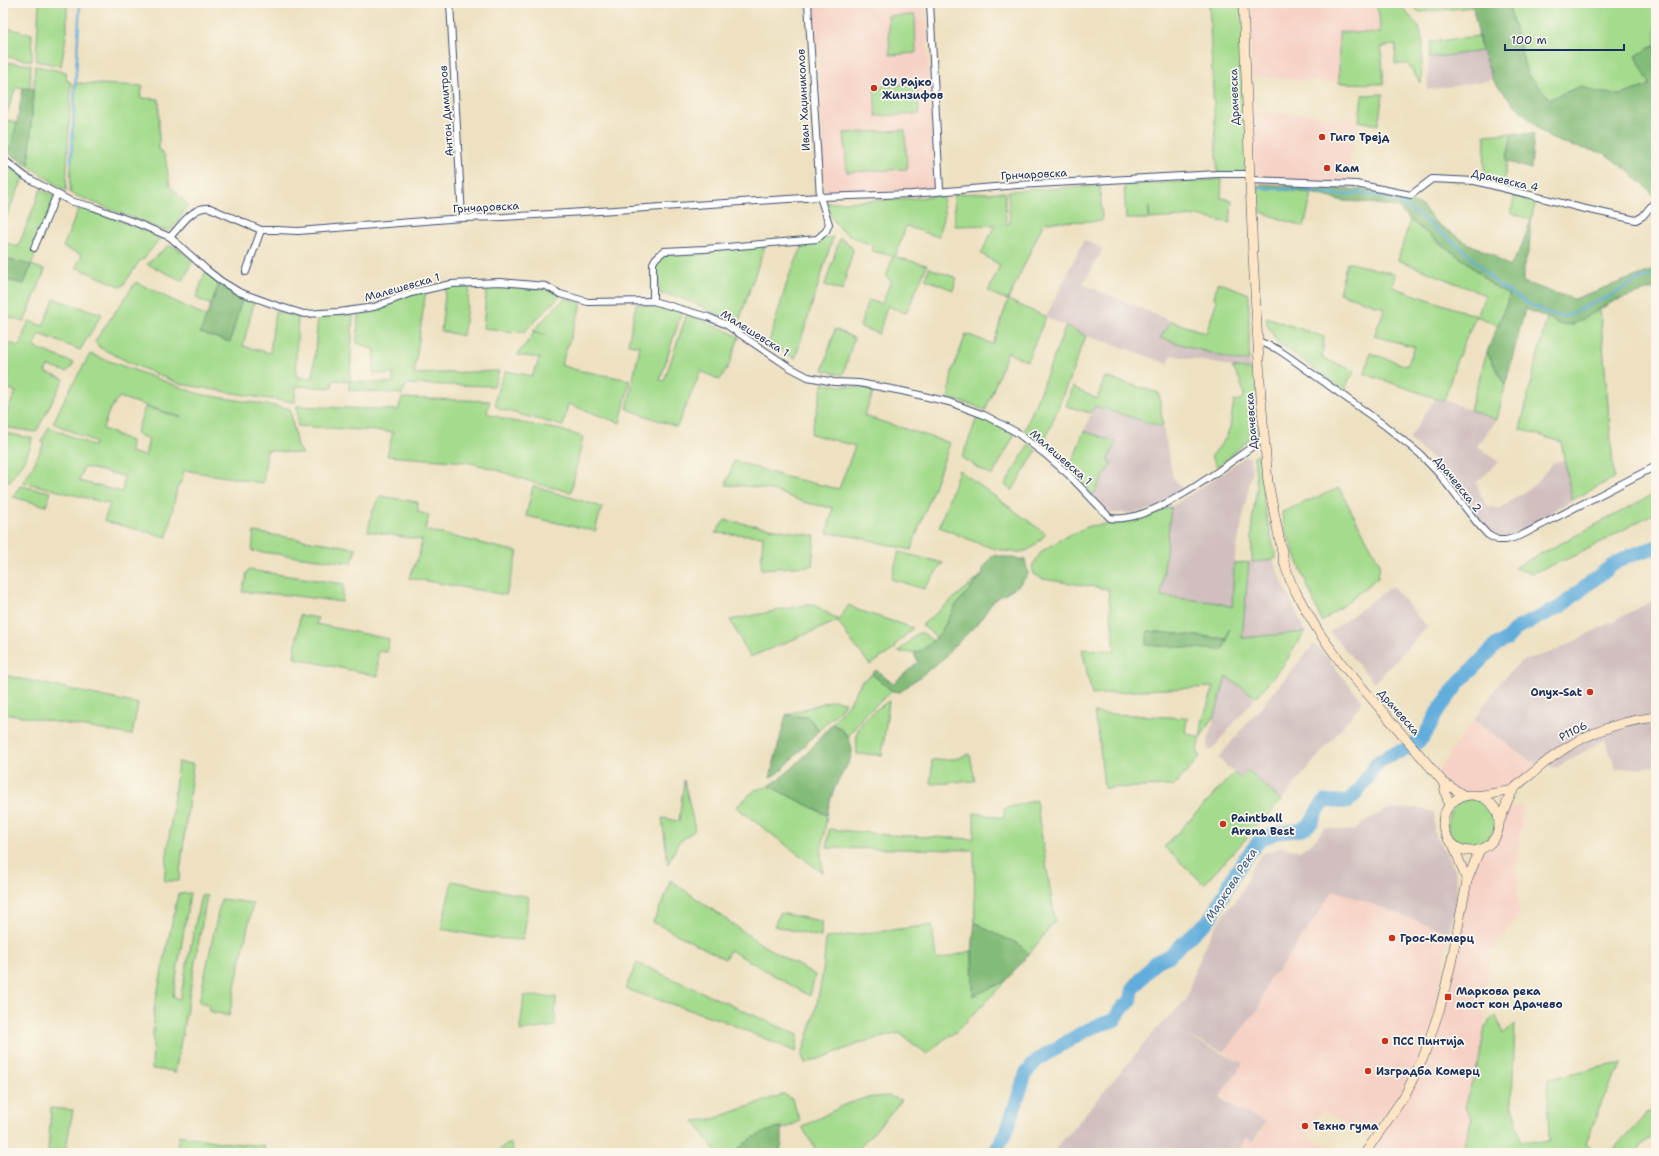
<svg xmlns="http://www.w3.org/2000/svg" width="1659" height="1156" viewBox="0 0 1659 1156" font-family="'Shantell Sans',sans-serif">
<rect width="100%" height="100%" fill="#fbf7ec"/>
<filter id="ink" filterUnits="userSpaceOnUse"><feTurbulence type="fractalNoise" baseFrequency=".025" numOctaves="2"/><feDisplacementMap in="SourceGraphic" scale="8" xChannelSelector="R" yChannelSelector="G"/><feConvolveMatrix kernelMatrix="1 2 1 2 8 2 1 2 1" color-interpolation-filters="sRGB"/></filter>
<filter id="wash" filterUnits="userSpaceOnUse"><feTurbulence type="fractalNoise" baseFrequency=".012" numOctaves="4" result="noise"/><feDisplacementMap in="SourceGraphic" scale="16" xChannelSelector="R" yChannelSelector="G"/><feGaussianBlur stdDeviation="0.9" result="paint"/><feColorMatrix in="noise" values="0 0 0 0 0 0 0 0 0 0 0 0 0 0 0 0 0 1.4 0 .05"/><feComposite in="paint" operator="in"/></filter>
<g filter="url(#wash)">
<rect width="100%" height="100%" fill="#eee1c1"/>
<!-- built -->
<g fill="#f6d1c5">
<path d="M814 3H925L935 189 825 195Z"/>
<path d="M1252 3H1375L1379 32H1339V83L1252 76 1251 33Z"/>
<path d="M1253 112 1305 114 1359 121 1350 159V189L1255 184Z"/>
<path d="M1474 720 1531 761 1541 766 1514 790 1477 796H1465L1436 774Z"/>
<path d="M1522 807 1517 869 1519 914 1491 952 1484 996V1026L1479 1061 1468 1092 1472 1119 1461 1153H1365L1380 1133 1430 1038 1467 881 1480 849 1494 839 1505 808Z"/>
<path d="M1334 890 1449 933 1430 1035 1407 1085 1367 1136 1322 1110 1307 1135 1336 1153H1237L1247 1137 1256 1141 1266 1123 1236 1109 1222 1093 1243 1063 1224 1052 1259 1008 1268 980 1281 967Z"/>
</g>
<!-- industrial -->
<g fill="#d1bfbf">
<path d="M1482 51 1493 80 1427 90 1429 58Z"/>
<path d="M1084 240 1103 249 1083 284 1171 321 1160 338 1237 361 1249 360 1251 370 1171 355 1168 364 1117 345 1086 336 1046 317Z"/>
<path d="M1436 397 1497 420 1477 446 1499 462 1476 483 1486 505 1499 509 1534 485 1554 462 1564 460 1572 500 1525 528 1506 537 1496 536 1475 516 1432 459 1409 439Z"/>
<path d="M1094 406 1163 427 1173 477 1185 492 1158 508 1133 513H1111L1093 495 1112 463 1108 460 1116 442 1084 431Z"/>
<path d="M1249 456 1252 470 1234 563 1232 607 1218 603 1161 597 1171 507 1222 474 1244 457Z"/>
<path d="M1273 560 1305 632 1242 638 1249 562Z"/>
<path d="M1392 586 1427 627 1374 683 1330 632Z"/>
<path d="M1656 599V766L1616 769 1605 739 1556 768 1531 761 1474 720 1501 681 1520 662 1555 651Z"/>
<path d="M1314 644 1321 650 1363 702 1281 801 1248 770 1240 778 1218 758Z"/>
<path d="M1226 676 1256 697 1211 751 1208 749 1207 744Z"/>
<path d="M1416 808 1434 812V832L1455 870 1458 902 1449 933 1334 890 1281 967 1268 980 1259 1008 1224 1052 1177 1032 1243 1063 1220 1097 1236 1109 1266 1122 1252 1142 1247 1137 1237 1153H1052L1160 1025 1186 1000 1195 970 1210 935 1224 914 1240 895 1249 874 1261 854 1282 847 1300 851 1316 839 1324 828 1354 831 1367 820 1386 810Z"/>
</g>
<!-- green -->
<g fill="#a4db8d" stroke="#608576" fill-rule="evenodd">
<path d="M39 3H67V31L61 66 36 61Z"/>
<path d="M1209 3H1243L1250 174H1218L1213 93Z"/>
<path d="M1376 3H1398L1419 27 1423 43 1421 84 1408 64H1395L1396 45 1381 47 1384 84 1339 83V32L1380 33 1379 16Z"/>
<path d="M1409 3H1472L1473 7 1419 12Z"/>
<path d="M1508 3H1656V46L1647 49 1650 85 1621 95 1596 92 1581 86 1550 99 1527 74Z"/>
<path d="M915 15 916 53 890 55 888 16Z"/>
<path d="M3 27 32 34V61L3 56Z"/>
<path d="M1478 36 1482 51 1429 58 1431 42Z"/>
<path d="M3 62 31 65 30 89 16 87 5 119 17 123 10 153 3 149Z"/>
<path d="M35 66 66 72 67 81 71 82 66 191 29 166Z"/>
<path d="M74 83 143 86 140 98 159 99V149L165 156 170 186 188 206 171 230H162L70 193Z"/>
<path d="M917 84 919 114 876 116 874 86Z"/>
<path d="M1383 94 1378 125 1359 121 1362 95Z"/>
<path d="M905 130 907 169 847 172 844 133Z"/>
<path d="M1512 133 1503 186 1486 180 1484 177 1485 135Z"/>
<path d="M3 161 24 177 3 223Z"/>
<path d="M1222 179 1221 198 1232 200 1230 223 1197 216 1150 219 1149 207V219H1126L1124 185Z"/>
<path d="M1100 186 1102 221 1044 222 1008 300 1046 317 1027 361 1010 354V352L1008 351 985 411 973 405 948 399 952 372 966 334 993 344 1008 300 988 292 1000 265 981 254 995 225 955 226 954 194 1005 192 1006 224 1010 223 1008 191Z"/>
<path d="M1257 187 1312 193 1304 227 1261 212Z"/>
<path d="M41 189 55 197 44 224 47 225 31 265 45 270 24 322 12 318 3 317V279L24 284 31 266 3 258V242L18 247Z"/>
<path d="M943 194 944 214 938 237 906 226 895 257 927 265 906 313 887 306 879 334 860 327 868 300 882 304 891 280 886 277 893 256 872 251 873 246C845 234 837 232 825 203L918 198Z"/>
<path d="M1515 194 1536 200 1531 220 1511 213Z"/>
<path d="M79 208 104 214 161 237 143 260 141 259 122 287 76 267 82 255 63 247Z"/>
<path d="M1410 220 1453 253 1467 262 1492 285 1510 295 1498 325 1476 316 1456 362 1444 401 1365 374 1370 353 1407 366 1415 347 1374 336 1385 308 1339 293 1347 262 1395 274 1392 287 1477 316 1485 295 1398 260Z"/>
<path d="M833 237 795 359 769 342 789 276 804 243Z"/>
<path d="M840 238 850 245 853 250 842 291 825 285Z"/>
<path d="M765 245 737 327C712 312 690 297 660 294L655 266 659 257 675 252Z"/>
<path d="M168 246 175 247 193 260 183 281 147 264Z"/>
<path d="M929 268 957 278 953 290 925 279Z"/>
<path d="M206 270 220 281 211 305 196 298Z"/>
<path d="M136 282 207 317 230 342 243 295 254 302 243 346 270 353 275 311 298 317 296 359V377L313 378 318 314H353L350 381 372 383H393V374L373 373 375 350 357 343 358 311 426 290 414 374 499 371 494 386 407 384 402 394 349 390V381L333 380 332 388 296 386 295 402 263 398 180 384 130 363 99 347 95 341Z"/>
<path d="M1218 282 1249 294V360L1237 361 1160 338 1171 321 1206 333 1217 300 1214 298Z"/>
<path d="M470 284 463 336 441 331 446 286Z"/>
<path d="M487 284 546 289 561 295 524 332 502 331V330L483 328Z"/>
<path d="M565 298 582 303 561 365 577 370 630 380 620 423 568 404 563 426 500 409 496 406C494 394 501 381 506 371L532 376 540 358 517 355 534 333 546 335 533 331Z"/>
<path d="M54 299 102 314 80 350 40 334 34 347 74 363 67 372 48 366 45 372 64 379 36 432 3 427 8 409 16 392 4 386 9 374 3 371V343L4 341 19 346 29 321 43 326Z"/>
<path d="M636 304 669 306 682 311 660 380 664 381 687 314 719 328 720 327 739 337 730 363 720 380 701 371 677 427 627 409 640 346 628 344Z"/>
<path d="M1600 309 1614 478 1572 500 1561 442 1520 429 1547 317 1561 325 1574 324Z"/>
<path d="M1266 317 1324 337 1322 358 1355 371 1346 386 1347 392 1277 342 1267 324Z"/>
<path d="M1066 326 1086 336 1043 446 1024 432Z"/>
<path d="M835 329 854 338 843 375 823 370Z"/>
<path d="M1487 352 1505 386 1497 420 1470 410Z"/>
<path d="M90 354 199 394 287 408 290 409 297 447 303 454 267 450 263 483 184 470 182 480 177 488 167 537 104 521 110 504 23 482 31 470 44 443 41 442 49 427 94 446 95 442 53 423 66 396ZM119 397 181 417 145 407 136 434 149 439 145 456 130 452 131 441 103 429 109 411ZM84 467 124 476 122 492 79 481Z"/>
<path d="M1232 367 1251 370 1256 373 1258 431 1218 467 1211 457 1226 438 1230 427 1234 401 1240 400 1244 395 1240 380Z"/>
<path d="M1105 377 1159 393 1163 427 1095 406 1090 413 1066 406 1073 387 1097 399Z"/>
<path d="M823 384 875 389 864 416 950 443 911 550 852 536 827 533 833 508 806 503 775 491 747 486 726 485 734 461 786 477 839 489 855 446 811 434Z"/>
<path d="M402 398 490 401 487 413 511 421 561 430 583 437 571 492 534 483 494 469 467 462 387 456 393 432 298 426 297 406 398 410Z"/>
<path d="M978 415 1015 434 992 476 962 458Z"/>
<path d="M1084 431 1116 442 1108 460 1112 462 1093 495 1071 470V465Z"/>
<path d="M3 433 32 438C31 454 18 468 10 481L3 480Z"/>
<path d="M1029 444 1036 451 1012 491 1005 485Z"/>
<path d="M1258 453 1260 461 1265 509 1276 558 1273 560 1252 562V522L1257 488 1254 456Z"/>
<path d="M959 470 1046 534C1041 539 1036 545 1030 549 1010 561 960 535 939 527Z"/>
<path d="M20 486 51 492 46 506 13 497Z"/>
<path d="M533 486 602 507 595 531 526 516Z"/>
<path d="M1339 488 1380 564 1378 577 1322 622 1283 524 1282 512Z"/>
<path d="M1656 493V512L1577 555 1532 573 1514 568Z"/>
<path d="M380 496 418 502V512L429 515 425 530 518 552 506 595 409 578 419 555 422 540 368 531 372 513Z"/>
<path d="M1171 507 1161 596 1219 603 1232 607 1234 563 1249 562 1242 638 1305 632 1282 667 1256 697 1226 677 1215 715 1200 738 1197 749 1200 757 1174 786 1104 788 1099 738 1094 713 1187 718 1185 732 1200 738 1203 719 1214 687 1143 690 1092 695 1082 649 1115 651 1108 589 1043 579 1034 574 1032 566 1042 551 1065 537 1089 526 1120 523ZM1229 629 1227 640 1223 650 1146 645 1148 631 1227 639Z"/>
<path d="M725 520 815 536 812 566 761 569 763 536 715 533Z"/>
<path d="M254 532 356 548 352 563 252 551Z"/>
<path d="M899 552 943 563 924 589 891 579Z"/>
<path d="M249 570 344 584 342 602 288 595 242 592 244 583 246 581V574Z"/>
<path d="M983 574 956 605 941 632 936 637 922 625Z"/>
<path d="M805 605H815L838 620 849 605 858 610 913 628 894 646 896 648 870 665 849 638 838 621 750 657 730 620Z"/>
<path d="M300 615 318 618 316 624 389 639 387 652 378 651V676L294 658Z"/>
<path d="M918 633H923L933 641C920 655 914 652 898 652Z"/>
<path d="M872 674 892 691 862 717 848 737 841 728 832 724 852 699 861 682Z"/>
<path d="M3 675 138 704 132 735 3 713Z"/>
<path d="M833 700 845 702 841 709 819 730 808 717 786 715Z"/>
<path d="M889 701 882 755 857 754C857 745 855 733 860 726 866 716 879 707 889 701Z"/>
<path d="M970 754 975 781 931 784 932 760 954 759Z"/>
<path d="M178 762 193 764 179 881H164Z"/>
<path d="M1248 770 1281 801 1204 884 1164 847 1234 773 1240 778Z"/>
<path d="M684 780 695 830 678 843 668 864 662 818 679 821Z"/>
<path d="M769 786 827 815 821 854 823 873 736 807 755 790Z"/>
<circle cx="1472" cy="823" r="24"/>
<path d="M1036 800 1055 921 1029 954 1019 944 993 933 975 922 974 850 827 848 829 829 889 835 974 839V813L1004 818V809Z"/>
<path d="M670 880 764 946 815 975 810 996 730 950 725 959 653 922 666 895Z"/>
<path d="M452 881 529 897 523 940 491 938 441 929Z"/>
<path d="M190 893 173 997 180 999 201 895 207 896 175 1074 172 1071 152 1069 154 1009 178 894Z"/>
<path d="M221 899 253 903 229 1016 209 1011 208 1004 199 1002Z"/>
<path d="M780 913 821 921V937L774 926Z"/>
<path d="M932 925 936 960 972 951 973 995 1006 981 957 1031 943 1040 927 1054 899 1033 864 1042 805 1064 802 1055 815 1013 823 972 826 938Z"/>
<path d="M637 963 798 1035 796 1052 721 1020 625 989Z"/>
<path d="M524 996 556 997 555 1026 520 1031Z"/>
<path d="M1496 1016 1503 1034 1515 1024 1512 1103 1521 1141 1549 1142 1547 1080 1585 1070 1623 1063 1604 1096 1586 1143 1597 1153H1461L1472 1119 1464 1106 1479 1061 1485 1026Z"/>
<path d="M784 1094 792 1099 800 1121 784 1129 782 1127 739 1148 737 1153H717L694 1121 713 1119Z"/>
<path d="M888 1096 902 1100 855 1153H818L802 1127 844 1105 865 1098Z"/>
<path d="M51 1108 73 1110 65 1153H48Z"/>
<path d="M1648 1112H1656V1132L1634 1153H1611Z"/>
<path d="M179 1135 220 1142 264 1146 265 1153H176Z"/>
<path d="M510 1143 515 1153H494Z"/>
<path d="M322 1150H342L343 1153H304V1151Z"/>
</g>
<!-- forest -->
<g fill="#83bb78" stroke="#4f756b">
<path d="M1472 3H1508L1527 74 1550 99 1581 86 1596 92 1621 95 1650 85 1636 56 1647 49 1656 46V197L1631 173 1604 153 1571 146 1550 138 1540 130 1514 104 1493 80 1482 51Z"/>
<path d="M23 88 33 89 29 166 9 153 17 123Z"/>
<path d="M1512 133 1534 134 1531 169 1506 161Z"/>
<path d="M1261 184 1383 191 1422 206 1436 223 1465 242 1493 255 1509 267 1520 250 1531 220 1529 250 1523 268V282L1574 299 1656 269V288L1614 301 1574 324 1561 325 1551 319 1525 309 1505 386 1487 352 1510 295 1492 285 1467 262 1453 253 1410 220 1397 207 1362 202 1343 201 1312 193 1257 187Z"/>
<path d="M3 258 31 265 24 284 3 279Z"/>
<path d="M220 281 243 295 230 342 200 333Z"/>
<path d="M993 555 1025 560 1028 574 1019 585 993 601 979 622 952 648 944 658 900 692 892 691 872 674 876 670 893 684 918 662 914 654 928 646 941 632 956 605 983 574V569Z"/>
<path d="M1148 631 1227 639 1223 650 1146 645Z"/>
<path d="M786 715 808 717 819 730 781 771 770 778Z"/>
<path d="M832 724C843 729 852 739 852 752 851 762 841 774 837 783 832 793 829 804 827 815L769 786C794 770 813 747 832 724Z"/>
<path d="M975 922 993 933 1019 944 1029 954 1006 981 973 996 972 951Z"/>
<path d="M782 1127V1144L779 1153H737C744 1139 768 1130 782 1127Z"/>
</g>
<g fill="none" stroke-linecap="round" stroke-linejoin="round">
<!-- stream -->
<g stroke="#62addb" stroke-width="2.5">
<path d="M71 162 80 3"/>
<path d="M1258 188 1305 190 1341 195 1361 193 1382 196 1399 203 1418 215 1466 252 1498 285 1529 304 1552 315 1564 316 1570 315 1578 310 1612 295 1635 281 1656 274"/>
</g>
<!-- river -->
<path stroke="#62addb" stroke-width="14" d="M994 1153 1006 1133 1026 1073 1037 1060 1083 1032 1096 1026 1115 1020 1123 1006 1128 1004 1131 999 1133 989 1155 962 1169 956 1198 929 1206 923 1213 914 1235 873 1247 856 1259 841 1275 833 1299 830 1306 827 1312 822 1317 811 1325 801 1348 802 1357 792 1378 762 1389 755 1405 750 1418 742 1425 735 1438 711 1459 683 1497 644 1506 640 1517 628 1560 607 1611 566 1629 556 1656 547"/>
</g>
</g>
<g filter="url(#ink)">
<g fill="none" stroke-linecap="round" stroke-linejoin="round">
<!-- minor casing -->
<g stroke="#3b4a6d" stroke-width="8">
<g id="minor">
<path d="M450 3 462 218"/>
<path d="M930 3 940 190"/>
<path d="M3 159 26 177 70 201 93 207 134 222 170 237 207 270 221 281 239 292 275 305 304 314 339 312 374 307 411 293 451 284 500 282 546 286 560 294 588 302 653 301 708 317 725 324 789 367 808 377 834 382 859 383 902 391 949 402 984 415 1016 432 1045 454 1069 475 1110 518C1153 525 1230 462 1264 438"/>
<path d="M1250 180 1356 184 1411 195 1432 179 1475 181 1581 208 1636 220 1643 216 1656 200"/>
<path d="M170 237C181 226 192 206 210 208L261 230H277L298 231 462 218 504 217 820 197 912 194 1018 185 1218 174H1250"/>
<path d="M34 248 57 194"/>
<path d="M246 272 261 230"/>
<path d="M653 301V263L656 258 664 251 705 249 817 239 826 231 829 224 820 197 808 3"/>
<path d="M1258 341 1277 349 1289 357 1384 425 1420 454 1439 474 1478 524 1488 535 1498 540H1506L1520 536 1656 466"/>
</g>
</g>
<!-- secondary casing -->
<g stroke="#3b4a6d" stroke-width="10">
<g id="secondary">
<path d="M1243 3 1253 256 1261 397 1268 482 1284 562 1291 583 1304 607 1320 634 1342 664 1443 782 1465 796"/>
<path d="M1443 782 1449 806"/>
<circle cx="1471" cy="823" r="28"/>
<path d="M1477 796 1514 790"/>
<path d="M1499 823C1504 812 1507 798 1514 789 1520 782 1528 777 1535 771 1569 741 1611 722 1656 717"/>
<path d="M1453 844 1467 881"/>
<path d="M1365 1153 1405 1095 1423 1058 1440 1008 1451 964 1467 881 1480 849"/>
</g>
</g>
<!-- minor -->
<use href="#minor" stroke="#fff" stroke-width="6"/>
<!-- secondary -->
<use href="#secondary" stroke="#fde5c5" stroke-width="9"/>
</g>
</g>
<!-- markers -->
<g fill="#c8321e" stroke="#fbf7ec" stroke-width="1.5">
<circle cx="874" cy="88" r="4"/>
<circle cx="1322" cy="137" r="4"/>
<circle cx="1327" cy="168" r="4"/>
<circle cx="1590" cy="692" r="4"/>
<circle cx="1223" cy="824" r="4"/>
<circle cx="1392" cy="938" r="4"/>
<rect x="1444" y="993" width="8" height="8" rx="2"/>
<circle cx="1385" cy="1041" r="4"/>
<circle cx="1368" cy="1071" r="4"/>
<circle cx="1305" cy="1126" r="4"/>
</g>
<g text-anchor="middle" stroke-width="3.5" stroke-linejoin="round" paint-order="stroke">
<!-- poi labels -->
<g font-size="11" font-weight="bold" fill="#1b2f5e" stroke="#fbf7ec" text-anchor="start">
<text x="882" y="86">ОУ Рајко<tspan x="882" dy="13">Жинзифов</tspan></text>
<text x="1330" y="141">Гиго Трејд</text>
<text x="1335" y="172">Кам</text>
<text x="1582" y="696" text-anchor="end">Onyx-Sat</text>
<text x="1231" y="822">Paintball<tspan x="1231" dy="13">Arena Best</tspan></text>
<text x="1400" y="942">Грос-Комерц</text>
<text x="1456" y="995">Маркова река<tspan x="1456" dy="13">мост кон Драчево</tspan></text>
<text x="1393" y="1045">ПСС Пинтија</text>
<text x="1376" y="1075">Изградба Комерц</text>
<text x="1313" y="1130">Техно гума</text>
</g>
<!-- street labels -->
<g font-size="11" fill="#1b2f5e" stroke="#fbf7ec">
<text transform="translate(1234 97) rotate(-92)" y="4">Драчевска</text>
<text transform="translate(803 100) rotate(-93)" y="4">Иван Хаџиниколов</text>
<text transform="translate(446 111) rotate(-94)" y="4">Антон Димитров</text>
<text transform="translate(1034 174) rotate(-3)" y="4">Грнчаровска</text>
<text transform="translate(1505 180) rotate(13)" y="4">Драчевска 4</text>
<text transform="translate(486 207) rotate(-3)" y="4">Грнчаровска</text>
<text transform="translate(402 287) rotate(-16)" y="4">Малешевска 1</text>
<text transform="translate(755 333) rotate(32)" y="4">Малешевска 1</text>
<text transform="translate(1251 421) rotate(-94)" y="4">Драчевска</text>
<text transform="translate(1061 457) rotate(41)" y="4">Малешевска 1</text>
<text transform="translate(1458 484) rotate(51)" y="4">Драчевска 2</text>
<text transform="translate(1399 712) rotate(49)" y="4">Драчевска</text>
<text transform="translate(1573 731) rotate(-27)" y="4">P1106</text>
</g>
<!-- water labels -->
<g font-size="12" font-style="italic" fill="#345b8a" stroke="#fbf7ec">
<text transform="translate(1231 885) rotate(-57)" y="4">Маркова Река</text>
</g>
</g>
<!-- margin -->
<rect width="1659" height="1156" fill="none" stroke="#fbf7ec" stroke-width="16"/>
<!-- scale -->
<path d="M1505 44v6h119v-6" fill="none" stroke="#1b2f5e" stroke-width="2"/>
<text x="1511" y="44" font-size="12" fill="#1b2f5e" stroke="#fbf7ec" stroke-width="3" paint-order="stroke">100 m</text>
</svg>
